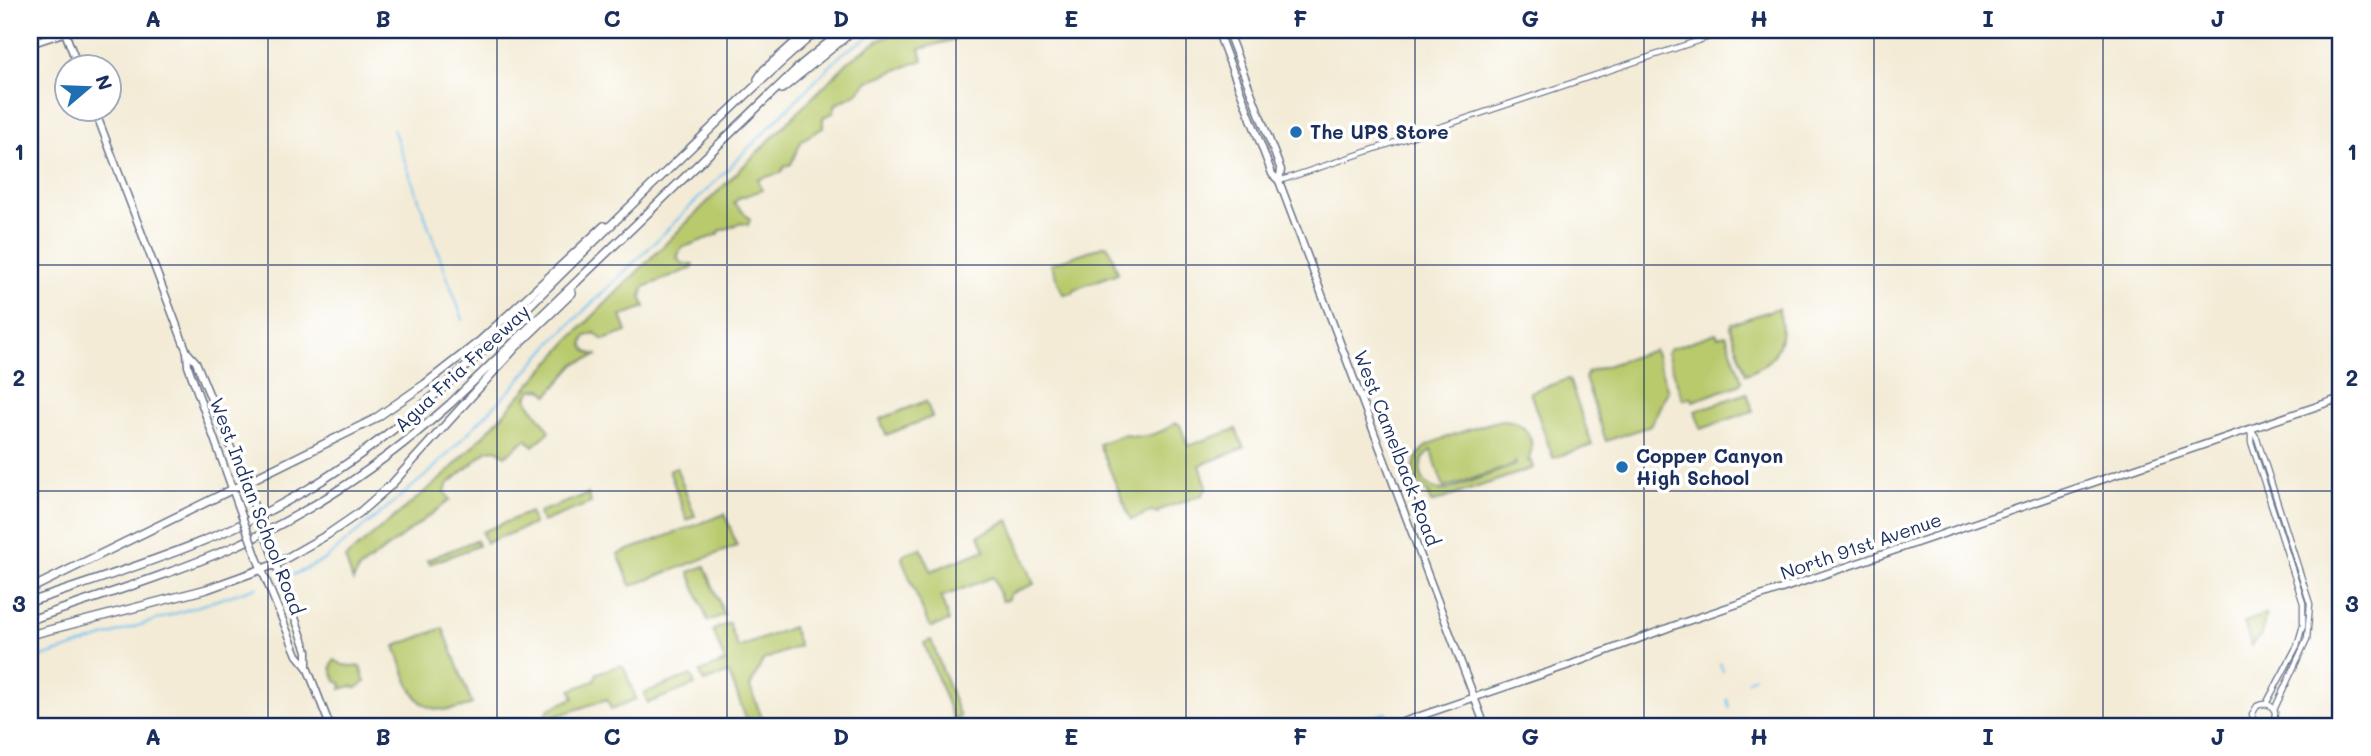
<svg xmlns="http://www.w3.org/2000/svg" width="2371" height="756" viewBox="0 0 2371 756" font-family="Mali,sans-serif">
<rect width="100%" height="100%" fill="#fff"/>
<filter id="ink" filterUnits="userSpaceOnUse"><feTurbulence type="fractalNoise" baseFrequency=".0143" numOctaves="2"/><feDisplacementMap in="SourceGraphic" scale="14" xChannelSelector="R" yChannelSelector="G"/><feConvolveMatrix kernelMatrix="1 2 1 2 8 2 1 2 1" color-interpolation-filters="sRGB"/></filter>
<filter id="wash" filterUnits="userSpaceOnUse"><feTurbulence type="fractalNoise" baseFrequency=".00686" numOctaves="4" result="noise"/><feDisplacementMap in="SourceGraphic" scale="28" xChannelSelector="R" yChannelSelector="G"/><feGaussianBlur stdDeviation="1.57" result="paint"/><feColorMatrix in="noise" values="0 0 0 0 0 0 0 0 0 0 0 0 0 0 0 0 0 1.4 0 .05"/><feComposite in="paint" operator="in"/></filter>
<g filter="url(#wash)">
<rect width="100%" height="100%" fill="#f3ebd5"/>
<!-- green -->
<g fill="#b9ca6d" stroke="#6a7c66" stroke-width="2" fill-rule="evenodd">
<path d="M903 30H958L956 39 920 49 923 60 868 81 856 94 836 104 833 113 823 117V128L802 140 791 164 784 167 781 173 758 179 762 190 739 198 734 203 750 219 748 225 742 223 719 231V234L681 248 677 258 683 264H693L692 268 644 287 641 297 645 307 621 316 627 332 603 340 595 333 586 336C578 347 587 354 598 355L575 364 548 395 542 389 532 390 527 397 529 403 550 431 533 446 526 439 505 456 497 449 488 450 447 485 445 492 450 500 359 569 353 581 345 558 444 476 500 418 573 336 850 60 879 40Z"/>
<path d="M1106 245 1109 248 1118 273 1075 289 1073 293 1063 294 1051 264Z"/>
<path d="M1778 308C1788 340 1778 362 1746 374L1730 327 1731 324Z"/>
<path d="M1716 333 1718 337 1726 335 1742 381 1739 385 1693 401 1691 397 1683 400 1667 353 1670 349Z"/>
<path d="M1654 350 1668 391 1650 426 1606 441 1585 378 1588 372Z"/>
<path d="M1569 379 1592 445 1553 458 1530 392Z"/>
<path d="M1747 393 1753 411 1701 429 1695 411Z"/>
<path d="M926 401 932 417 886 435 880 419Z"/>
<path d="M1501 420C1525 420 1538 440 1528 461H1531L1533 468 1431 503 1428 495 1430 494C1422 489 1416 483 1414 473 1413 464 1417 455 1424 448 1435 439 1486 424 1501 420ZM1431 450 1444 488 1514 465 1515 462 1516 465 1447 490C1422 493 1411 465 1431 450Z"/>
<path d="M1175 423 1180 425 1188 446 1236 429 1244 448 1200 465 1207 487 1202 495 1162 509 1157 513 1152 511 1131 520 1099 444 1125 434C1139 441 1163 433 1175 423Z"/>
<path d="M676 467 695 516 687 520 669 470Z"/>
<path d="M588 494 591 503 542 522 539 512Z"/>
<path d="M530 512 534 524 486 543 482 532Z"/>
<path d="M725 514 737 546 631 586 618 554Z"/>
<path d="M1009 520 1034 584 1010 594 1007 600 1002 601 993 577 941 597 949 621 931 627 928 624 902 559 904 554 921 548 931 571 985 550 979 535Z"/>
<path d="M476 540 478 546 429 564 427 560Z"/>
<path d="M705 566 724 615 708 621 689 572Z"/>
<path d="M2266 614 2261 635 2251 646 2244 622Z"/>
<path d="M729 623 738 648 792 627 799 646 763 660 750 687 765 726H749L729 673 704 682 700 672 725 662 713 630Z"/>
<path d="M443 628 472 704C415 724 411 690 395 646Z"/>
<path d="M931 640 960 717 954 720 924 643Z"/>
<path d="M335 660 343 665 360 667 365 682 357 688 351 686 341 689 342 684 336 681C333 673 328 668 335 660Z"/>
<path d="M620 665 624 668 636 699 611 709 607 699 542 721 549 709 574 698 571 690 594 681 597 673Z"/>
<path d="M691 675 695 685 648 703 644 693Z"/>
</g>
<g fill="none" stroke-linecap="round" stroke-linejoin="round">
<!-- stream -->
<g stroke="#77c1f0" stroke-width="2">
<path d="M393 129 463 320"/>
<path d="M293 575 324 560 430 472 512 388 555 339 658 239 843 53 880 30"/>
<path d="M30 661 257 587"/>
<path d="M1720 663 1723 671"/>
<path d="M1747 681 1754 676"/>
<path d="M1727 699 1729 707"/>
</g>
<!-- canal -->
<path stroke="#77c1f0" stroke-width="4.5" d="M1347 726 1386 714"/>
</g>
</g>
<g filter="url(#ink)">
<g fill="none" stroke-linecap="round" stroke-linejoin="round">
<!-- minor casing -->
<g stroke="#677188" stroke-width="7">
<g id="minor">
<path d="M1279 181 1730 30"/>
<path d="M2251 429 2257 438 2310 604 2307 639 2274 710"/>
<path d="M2251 430V442L2303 603V625L2297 646 2266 704"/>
<path d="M2259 726 2254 722 2252 714 2257 706C2265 702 2272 704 2275 712L2274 722 2269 726"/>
</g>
</g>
<!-- major casing -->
<g stroke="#677188" stroke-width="9">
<g id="major">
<path d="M64 30 78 66"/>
<path d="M1217 30 1272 174 1279 181 1485 726"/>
<path d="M1227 30 1281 170 1279 181"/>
<path d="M30 44 72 30"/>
<path d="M94 108 187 352 188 366 238 505"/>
<path d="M188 353 196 362 250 495"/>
<path d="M271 551 307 651V667L330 726"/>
<path d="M257 558 297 655 307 667"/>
<path d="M1391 726 1572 664 1673 626 2341 398"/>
</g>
</g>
<!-- highway casing -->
<g stroke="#677188" stroke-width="10">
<g id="highway">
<path d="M758 79 764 70 809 30"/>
<path d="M782 89 854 30"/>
<path d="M30 589 373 420 425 384 480 341 604 226"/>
<path d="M30 602C125 570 222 541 308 489 389 440 457 377 524 311 574 261 624 212 675 163 722 118 768 72 818 30"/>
<path d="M30 620C97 597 166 576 231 548 312 513 384 463 450 404L801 65 844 30"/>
<path d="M30 635 207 589 276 564 327 535 359 513 391 485 516 347 572 293"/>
</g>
</g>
<!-- minor -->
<use href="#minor" stroke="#fff" stroke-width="4.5"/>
<!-- major -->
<use href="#major" stroke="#fff" stroke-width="6"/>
<!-- highway -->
<use href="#highway" stroke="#fff" stroke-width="7"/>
<!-- major-bridge casing -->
<g stroke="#677188" stroke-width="9" stroke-linecap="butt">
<g id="major-bridge">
<path d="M250 495 271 551"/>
<path d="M238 505 257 558"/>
</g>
</g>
<!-- major-bridge -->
<use href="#major-bridge" stroke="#fff" stroke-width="6"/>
</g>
</g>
<!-- grid -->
<path fill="none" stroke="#1b2f5e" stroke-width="2" stroke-opacity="0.55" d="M268 30V726M497 30V726M727 30V726M956 30V726M1186 30V726M1415 30V726M1644 30V726M1874 30V726M2103 30V726M30 265H2341M30 491H2341"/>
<!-- markers -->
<g fill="#1f6fb2" stroke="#fff" stroke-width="2.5">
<circle cx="1296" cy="132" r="7"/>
<circle cx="1622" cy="467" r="7"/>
</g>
<g text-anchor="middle" stroke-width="7" stroke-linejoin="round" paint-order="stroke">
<!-- poi labels -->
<g font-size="19" font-weight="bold" fill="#1b2f5e" stroke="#fff" text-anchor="start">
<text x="1310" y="139">The UPS Store</text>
<text x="1636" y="463">Copper Canyon<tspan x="1636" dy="22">High School</tspan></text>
</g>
<!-- street labels -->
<g font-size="19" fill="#1b2f5e" stroke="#fff">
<text transform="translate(462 368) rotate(-43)" y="7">Agua Fria Freeway</text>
<text transform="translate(1397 448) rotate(69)" y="7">West Camelback Road</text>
<text transform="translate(257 506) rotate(69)" y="7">West Indian School Road</text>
<text transform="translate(1861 546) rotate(-19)" y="7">North 91st Avenue</text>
</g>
</g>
<!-- margin -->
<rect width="2371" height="756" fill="none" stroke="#fff" stroke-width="77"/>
<!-- north arrow -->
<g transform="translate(88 88) rotate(71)"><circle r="33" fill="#ffffff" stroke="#a4acbf" stroke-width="2"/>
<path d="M0-5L12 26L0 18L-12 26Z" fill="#1f6fb2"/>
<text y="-10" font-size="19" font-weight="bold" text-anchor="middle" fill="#1b2f5e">N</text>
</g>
<rect x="38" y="38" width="2294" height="680" fill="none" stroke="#1b2f5e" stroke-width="2.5"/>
<g font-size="23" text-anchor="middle" font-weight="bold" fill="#1b2f5e">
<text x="153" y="27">A</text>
<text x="383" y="27">B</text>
<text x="612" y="27">C</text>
<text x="841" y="27">D</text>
<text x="1071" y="27">E</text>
<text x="1300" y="27">F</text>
<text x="1530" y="27">G</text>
<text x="1759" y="27">H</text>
<text x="1988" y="27">I</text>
<text x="2218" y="27">J</text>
<text x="19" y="160">1</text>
<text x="2352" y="160">1</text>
<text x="19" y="386">2</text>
<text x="2352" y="386">2</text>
<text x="19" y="612">3</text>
<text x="2352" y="612">3</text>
<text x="153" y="745">A</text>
<text x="383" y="745">B</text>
<text x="612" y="745">C</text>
<text x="841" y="745">D</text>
<text x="1071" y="745">E</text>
<text x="1300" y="745">F</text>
<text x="1530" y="745">G</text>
<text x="1759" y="745">H</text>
<text x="1988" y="745">I</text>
<text x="2218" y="745">J</text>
</g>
</svg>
